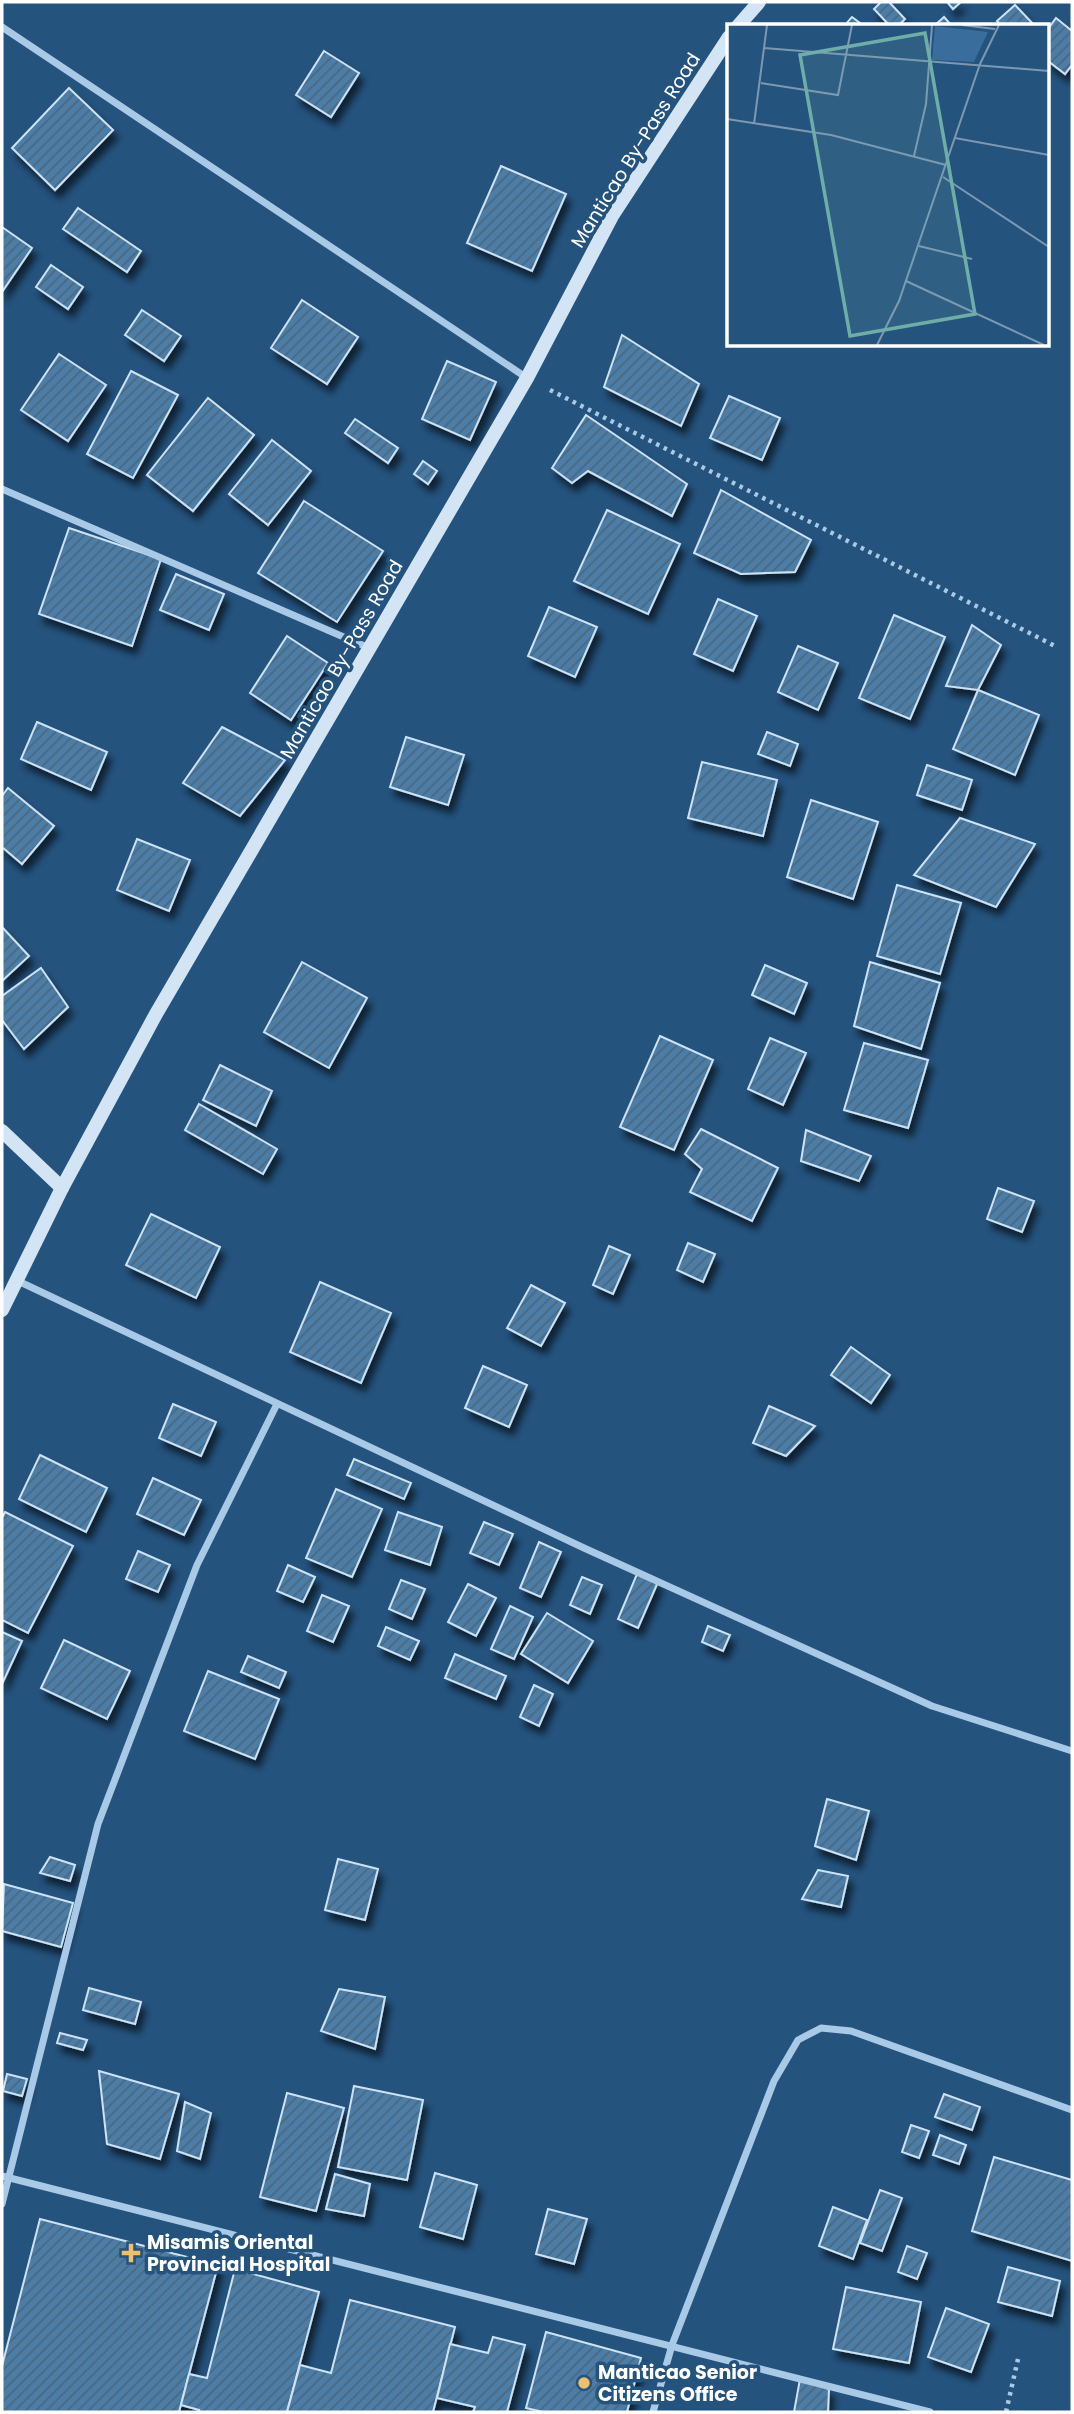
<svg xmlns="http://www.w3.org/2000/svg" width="1074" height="2414" viewBox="0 0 1074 2414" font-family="Poppins,sans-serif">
<defs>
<pattern id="building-hatch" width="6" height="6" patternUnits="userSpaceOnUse" patternTransform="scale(1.75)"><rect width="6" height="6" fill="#4c7da7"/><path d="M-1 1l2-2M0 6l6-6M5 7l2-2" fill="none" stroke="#4c677e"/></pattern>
<filter id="shadow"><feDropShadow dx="4.5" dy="8" stdDeviation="3.5" flood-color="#0009"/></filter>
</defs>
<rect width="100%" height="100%" fill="#24537e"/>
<!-- building -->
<g fill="url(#building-hatch)" stroke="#cce2f5" stroke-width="2" filter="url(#shadow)">
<path d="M881 2H889L905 19 898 26H890L874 9Z"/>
<path d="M947 2H961L953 9Z"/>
<path d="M1015 5 1035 26H1002L997 21Z"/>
<path d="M852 17 864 26H844Z"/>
<path d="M944 17 952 26H934Z"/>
<path d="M1056 18 1072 31V65L1065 74 1048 61V29Z"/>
<path d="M324 51 359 73 331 117 296 95Z"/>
<path d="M69 88 113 130 55 190 12 148Z"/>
<path d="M501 166 566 194 532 271 467 243Z"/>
<path d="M78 208 141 251 127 272 63 229Z"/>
<path d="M2 227 32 248 2 292Z"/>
<path d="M51 265 83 287 68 309 36 287Z"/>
<path d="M302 300 358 337 327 384 271 348Z"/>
<path d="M142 310 181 336 164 361 125 335Z"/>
<path d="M622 335 699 384 681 426 604 387Z"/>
<path d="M59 354 106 385 68 441 21 410Z"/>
<path d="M447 361 496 382 470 440 422 419Z"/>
<path d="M131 371 178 395 133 478 87 454Z"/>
<path d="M729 396 780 418 762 460 710 438Z"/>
<path d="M208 398 254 435 193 511 147 475Z"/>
<path d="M586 415 687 484 672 516 588 471 572 483 552 468Z"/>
<path d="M355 419 398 448 388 463 345 433Z"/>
<path d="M272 440 311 471 268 525 229 494Z"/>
<path d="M423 461 437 471 428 484 414 474Z"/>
<path d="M721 490 811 540 795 572 741 574 694 553Z"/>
<path d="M304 501 383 551 337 622 258 573Z"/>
<path d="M607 510 680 544 648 614 574 581Z"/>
<path d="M69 528 161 559 132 646 39 614Z"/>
<path d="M176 574 224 594 209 630 160 610Z"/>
<path d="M718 599 757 616 733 671 694 654Z"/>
<path d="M549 607 597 627 575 677 528 656Z"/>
<path d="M894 615 945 637 910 719 859 698Z"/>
<path d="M972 625 1001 645 978 690 946 686Z"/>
<path d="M287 636 328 663 291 720 250 693Z"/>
<path d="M798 646 838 663 818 710 778 692Z"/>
<path d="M978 690 1039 715 1015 775 953 749Z"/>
<path d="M37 722 107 752 91 790 21 759Z"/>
<path d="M222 727 285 760 240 816 183 783Z"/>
<path d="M767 732 798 744 790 766 758 754Z"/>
<path d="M406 737 464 755 448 805 390 787Z"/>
<path d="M702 762 777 780 763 836 688 818Z"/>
<path d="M927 765 972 780 962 810 917 795Z"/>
<path d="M8 788 54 826 22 864 2 847V796Z"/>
<path d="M811 800 878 822 853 899 787 877Z"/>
<path d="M960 818 1035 844 996 907 914 875Z"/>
<path d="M137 839 190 860 169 911 117 890Z"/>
<path d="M897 885 961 903 940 974 877 956Z"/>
<path d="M2 927 29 956 2 981Z"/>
<path d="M302 962 367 998 329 1068 264 1032Z"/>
<path d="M870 962 940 983 921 1049 854 1026Z"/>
<path d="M765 965 807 983 794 1014 752 995Z"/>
<path d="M41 968 68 1007 24 1049 2 1020V996Z"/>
<path d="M660 1036 713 1060 674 1150 620 1127Z"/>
<path d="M770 1038 806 1053 783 1105 748 1089Z"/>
<path d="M864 1043 928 1060 908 1128 844 1110Z"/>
<path d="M220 1065 272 1091 256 1126 203 1100Z"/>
<path d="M199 1104 277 1149 263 1174 185 1130Z"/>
<path d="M701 1129 778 1168 752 1221 690 1192 702 1169 685 1154Z"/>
<path d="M806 1130 871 1156 859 1181 801 1161Z"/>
<path d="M998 1188 1034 1201 1022 1232 987 1219Z"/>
<path d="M151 1214 220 1247 196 1298 126 1265Z"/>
<path d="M688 1243 715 1254 703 1282 677 1270Z"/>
<path d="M609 1246 630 1255 613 1294 593 1285Z"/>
<path d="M320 1282 391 1313 361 1383 290 1352Z"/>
<path d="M531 1285 565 1303 541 1346 507 1328Z"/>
<path d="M851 1347 890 1375 871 1403 831 1375Z"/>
<path d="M483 1366 527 1385 509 1427 465 1408Z"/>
<path d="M173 1404 216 1422 201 1456 159 1438Z"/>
<path d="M769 1406 815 1426 786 1456 753 1443Z"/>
<path d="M40 1455 107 1488 86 1532 19 1499Z"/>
<path d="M354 1459 411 1483 404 1499 347 1475Z"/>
<path d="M153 1478 201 1500 184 1535 137 1514Z"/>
<path d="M336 1489 382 1509 352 1577 306 1558Z"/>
<path d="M5 1512 73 1546 28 1633 2 1620V1518Z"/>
<path d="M398 1512 442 1527 430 1565 385 1550Z"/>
<path d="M484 1522 513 1534 499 1565 470 1553Z"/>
<path d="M539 1542 561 1552 541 1597 520 1588Z"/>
<path d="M138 1551 170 1565 158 1592 126 1579Z"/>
<path d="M288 1565 315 1577 303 1602 277 1591Z"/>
<path d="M637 1574 658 1582 638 1628 618 1619Z"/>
<path d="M582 1577 602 1585 590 1614 570 1605Z"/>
<path d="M401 1580 425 1589 412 1619 389 1609Z"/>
<path d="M468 1584 496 1598 476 1636 448 1622Z"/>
<path d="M322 1595 349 1606 333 1642 307 1631Z"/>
<path d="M510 1606 533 1617 514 1659 491 1649Z"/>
<path d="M547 1613 593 1641 568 1683 521 1654Z"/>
<path d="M708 1626 730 1635 723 1651 702 1642Z"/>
<path d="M386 1627 419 1641 410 1660 378 1646Z"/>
<path d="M2 1632 22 1641 2 1684Z"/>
<path d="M64 1640 130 1671 107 1719 41 1688Z"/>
<path d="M455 1654 506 1676 496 1699 445 1678Z"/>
<path d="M248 1656 286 1672 279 1688 241 1672Z"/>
<path d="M208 1671 279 1699 255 1759 184 1731Z"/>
<path d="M534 1685 553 1694 539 1726 520 1717Z"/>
<path d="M827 1799 869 1811 856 1860 815 1846Z"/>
<path d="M50 1857 75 1865 70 1881 40 1873Z"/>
<path d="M338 1859 378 1869 365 1920 325 1910Z"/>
<path d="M818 1870 848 1876 841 1907 802 1899Z"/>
<path d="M4 1884 73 1903 61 1947 2 1931Z"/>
<path d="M89 1988 141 2002 135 2024 83 2010Z"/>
<path d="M339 1989 385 1997 375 2049 321 2031Z"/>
<path d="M60 2033 87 2040 83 2050 57 2043Z"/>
<path d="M99 2071 179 2094 160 2159 107 2144Z"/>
<path d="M7 2074 27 2079 22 2096 3 2091Z"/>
<path d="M354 2086 423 2100 407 2180 338 2167Z"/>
<path d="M287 2093 344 2108 316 2211 260 2197Z"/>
<path d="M944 2094 980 2107 972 2130 935 2117Z"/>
<path d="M185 2102 211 2113 200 2159 177 2151Z"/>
<path d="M911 2125 929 2131 919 2158 902 2152Z"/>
<path d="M940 2135 966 2145 959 2164 933 2155Z"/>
<path d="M994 2157 1072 2180V2261L972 2231Z"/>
<path d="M435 2173 477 2185 463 2239 420 2227Z"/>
<path d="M335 2174 370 2184 364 2216 326 2209Z"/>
<path d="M880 2190 902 2198 882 2251 860 2243Z"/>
<path d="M833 2207 867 2220 853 2259 819 2246Z"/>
<path d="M548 2209 587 2219 574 2264 536 2254Z"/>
<path d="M40 2219 218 2265 179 2412H2V2366Z"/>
<path d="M907 2246 927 2253 917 2279 898 2272Z"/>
<path d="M1008 2267 1060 2281 1052 2316 998 2302Z"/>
<path d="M235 2269 319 2292 287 2412H198L199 2410 181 2405 189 2374 207 2378Z"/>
<path d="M846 2287 921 2302 909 2363 833 2349Z"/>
<path d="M350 2300 455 2327 433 2412H287L300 2365 331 2373Z"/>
<path d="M946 2308 989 2324 971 2372 928 2357Z"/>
<path d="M546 2332 641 2358 627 2412H543L526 2408Z"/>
<path d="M493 2337 525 2345 507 2412H473L475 2407 437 2398 450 2344 488 2353Z"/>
<path d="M800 2379 829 2389 828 2412H794Z"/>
</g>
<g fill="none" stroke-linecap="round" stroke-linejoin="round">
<!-- path -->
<g stroke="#a9cae6" stroke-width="4.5" stroke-dasharray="3.5 5" stroke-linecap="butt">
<path d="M550 390 1057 647"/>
<path d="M1006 2412 1018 2359"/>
</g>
<!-- street -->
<g stroke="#a9cae6" stroke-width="7">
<path d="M2 27 527 378"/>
<path d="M2 489 369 648"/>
<path d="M18 1281 584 1548 932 1706 1072 1751"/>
<path d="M2 2176 930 2412"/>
<path d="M2 2204 98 1824 197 1565 277 1404"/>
<path d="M653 2412 672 2345 774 2081 798 2040 821 2028 851 2031 1072 2110"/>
</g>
<!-- secondary -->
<g stroke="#d3e5f5" stroke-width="14">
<path d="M738 26 759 2"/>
<path d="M2 1131 62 1188"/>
<path d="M2 1310 62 1188 156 1014 527 378 612 216 729 37"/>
</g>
</g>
<!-- markers -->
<g fill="#f0bf6d" stroke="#24537e" stroke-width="2.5">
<path d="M127.5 2242.5h7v7h7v7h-7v7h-7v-7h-7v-7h7z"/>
<circle cx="584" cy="2383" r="7"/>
</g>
<g text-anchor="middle" stroke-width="7" stroke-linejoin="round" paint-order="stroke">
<!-- street labels -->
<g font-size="19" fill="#fff" stroke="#24537e">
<text transform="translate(635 150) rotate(-58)" y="7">Manticao By-Pass Road</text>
<text transform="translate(341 659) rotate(-60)" y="7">Manticao By-Pass Road</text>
</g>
<!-- poi labels -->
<g font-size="19" font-weight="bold" fill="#fff" stroke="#24537e" text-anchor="start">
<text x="147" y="2249">Misamis Oriental<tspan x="147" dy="22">Provincial Hospital</tspan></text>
<text x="598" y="2379">Manticao Senior<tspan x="598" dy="22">Citizens Office</tspan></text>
</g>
</g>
<!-- overview -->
<g transform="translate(727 24)">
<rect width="322" height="322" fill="#24537e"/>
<path d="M208 2 261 8 247 38 205 36Z" fill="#386d9c"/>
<path fill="none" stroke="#7c98b2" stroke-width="2" d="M235 1 268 5M37 24 322 47M34 59 111 71 125 1M0 95 104 111 219 141M27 100 40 1M228 114 322 131M187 132 199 80 205 1M216 153 322 223M192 222 245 235M179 257 317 321M150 321 172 277 253 40 272 1"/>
<path fill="#6fada8" fill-opacity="0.15" stroke="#6fada8" stroke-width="3.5" d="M198 9 248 290 123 312 73 31Z"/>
<rect width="322" height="322" fill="none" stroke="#fff" stroke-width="3.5"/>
</g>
<!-- border -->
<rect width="1074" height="2414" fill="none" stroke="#ffffff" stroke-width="7"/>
</svg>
